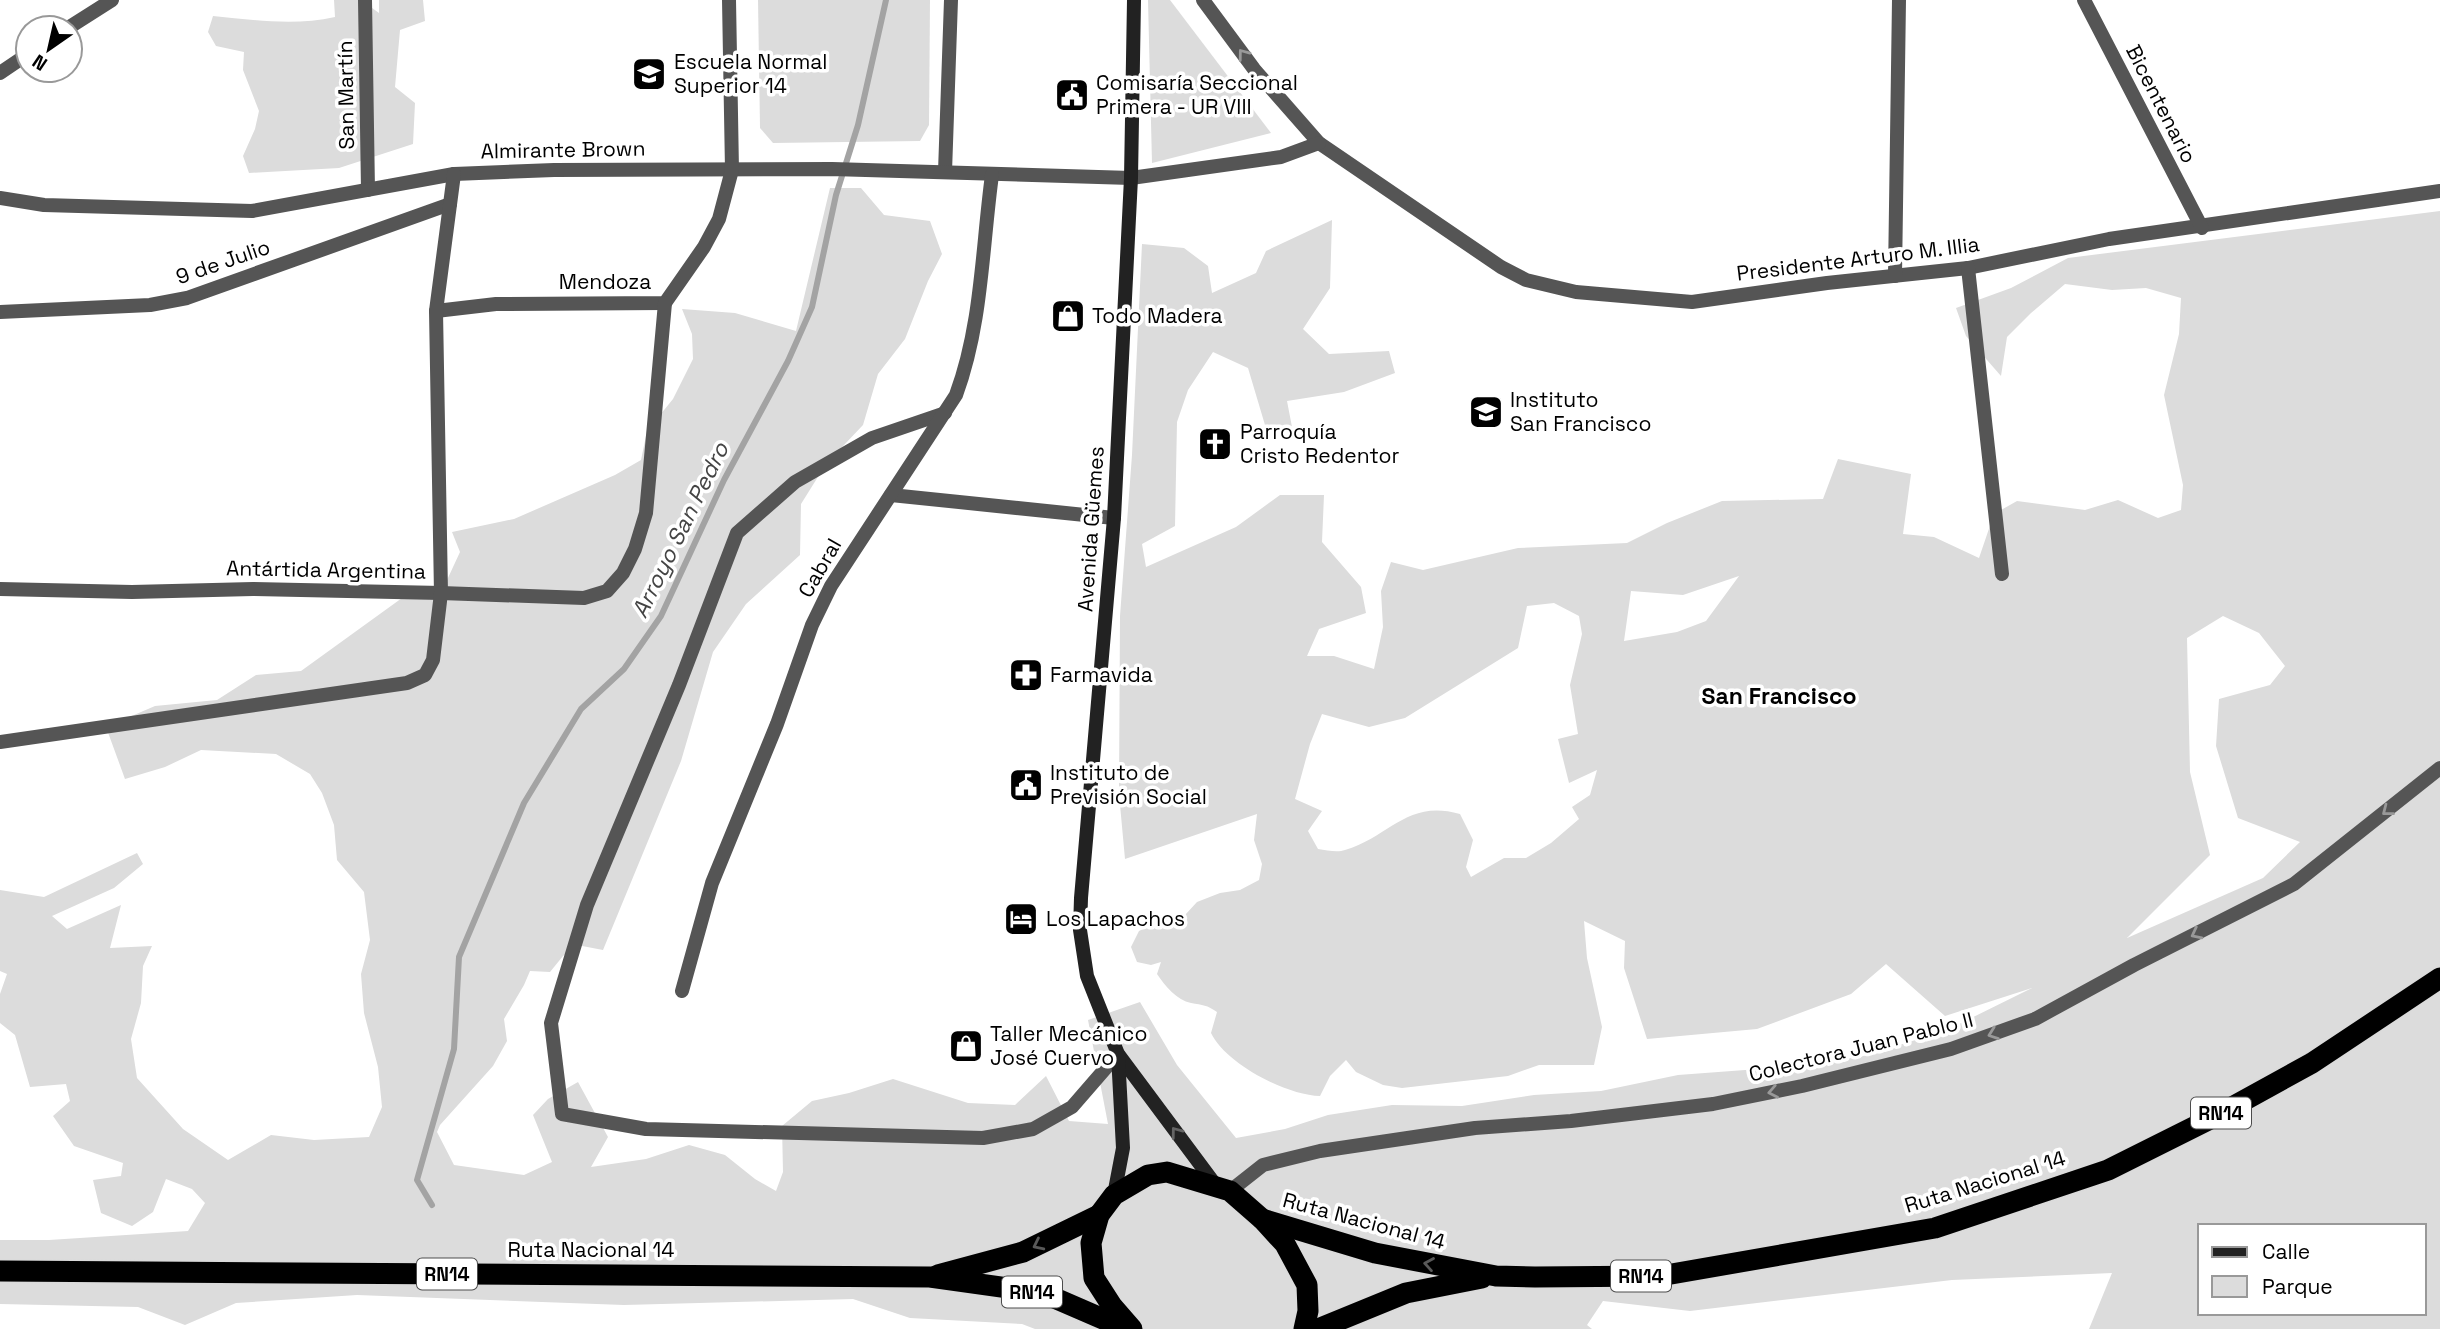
<svg xmlns="http://www.w3.org/2000/svg" width="2440" height="1329" viewBox="0 0 2440 1329" font-family="'Space Grotesk',sans-serif">
<rect width="100%" height="100%" fill="#fff"/>
<!-- green -->
<g fill="#dcdcdc" fill-rule="evenodd">
<path d="M334 0H361L379 13V0H423L425 21 400 30 395 87 415 103 413 144 339 168 249 173 243 156 255 129 259 111 243 70 244 52 216 46 208 32 213 16C253 20 295 26 335 17Z"/>
<path d="M758 0H930L929 125 920 141 773 143 760 128Z"/>
<path d="M1148 0H1170L1271 133 1152 163Z"/>
<path d="M830 188H861L884 215 930 221 942 254 928 281 905 339 878 374 863 425 826 464 801 504 800 555 746 604 713 652 681 761 603 950 577 945 563 956 550 972 530 971 524 985 504 1019 507 1041 493 1066 440 1125 437 1132 454 1165 524 1175 552 1162 533 1115 548 1099 578 1082 608 1137 591 1167 646 1159 689 1145 725 1155 755 1179 776 1191 783 1172 782 1126 812 1101 849 1093 893 1079 968 1103 1015 1105 1046 1076 1069 1121 1108 1124 1088 1020 1140 1002 1177 1065 1236 1138 1285 1129 1328 1115 1392 1105 1462 1106 1534 1095 1601 1091 1678 1075 1772 1068 1860 1057 1945 1031 2032 988 1945 1016 1886 964 1851 994 1757 1029 1647 1039 1624 968 1625 941 1584 921 1587 958 1602 1027 1594 1065H1539L1508 1076 1402 1088 1383 1085 1356 1072 1346 1060 1330 1076 1320 1096C1286 1095 1226 1064 1211 1033L1217 1012C1207 1005 1203 1005 1191 1003 1177 1000 1165 986 1157 974L1161 962 1151 965 1137 962 1131 947 1139 931 1163 919 1185 915 1197 902 1220 893 1240 890 1259 880 1262 864 1254 840 1257 814 1125 859 1119 794 1120 616 1132 455 1142 244 1184 248 1208 266 1212 293 1256 273 1266 251 1332 220 1330 288 1303 329 1329 354 1389 351 1395 373 1344 392 1287 401 1292 427 1265 425 1248 368 1213 352 1188 390 1177 422 1175 526 1142 544 1146 567 1236 527 1280 495H1324L1322 542 1361 587 1366 613 1319 629 1307 656H1334L1374 669 1383 627 1381 591 1391 562 1423 570 1518 548 1627 543 1667 523 1722 501 1823 499 1838 459 1911 474 1903 534 1934 537 1979 558 1994 514 2017 501 2085 510 2118 500 2158 518 2181 510 2183 485 2164 395 2179 334 2181 298 2146 288 2112 290 2065 284 2031 313 2007 337 2001 376 1966 336 1956 308 2011 288 2068 258 2440 211V1329H2089L2112 1273 1952 1280 1690 1311 1603 1301 1587 1325 1592 1329H1035L1022 1324 910 1318 853 1299 624 1305 357 1295 236 1303 185 1325 138 1307 0 1304V1240H49L188 1231 205 1203 192 1189 166 1179 153 1212 132 1226 101 1213 93 1180 121 1176 123 1163 74 1146 53 1116 70 1101 66 1084 30 1087 15 1035 0 1023V994L7 974 0 971V890L44 897 137 853 143 864 114 888 52 916 67 929 121 905 110 948 152 946 143 966 141 1003 131 1039 137 1078 183 1129 228 1160 271 1135 314 1140 369 1137 382 1107 378 1067 364 1013 361 974 370 940 364 892 337 860 334 825 322 793 310 774 276 754 201 750 165 767 125 779 106 727 155 706 217 700 256 675 301 671 402 598 441 593 460 552 452 532 514 519 615 475 641 460 647 431 673 399 693 359 692 334 682 309 735 313 796 331ZM1739 576 1706 621 1677 632 1624 641 1631 591 1683 595ZM1554 603 1579 616 1582 634 1570 685 1578 734 1558 739 1569 783 1597 770 1590 795 1572 807 1579 819 1551 843 1526 858H1504L1471 877 1466 867 1473 840 1460 814C1407 799 1391 836 1345 850 1337 853 1327 850 1318 849L1308 831 1322 811 1295 799 1310 744 1322 714 1369 727 1405 718 1518 648 1527 606ZM2223 616 2259 633 2285 666 2270 685 2219 699 2216 746 2238 818 2300 842 2263 878 2127 938 2210 855 2190 772 2187 638ZM2200 1226H2424V1313H2200Z"/>
</g>
<g fill="none" stroke-linecap="round" stroke-linejoin="round">
<!-- stream -->
<path stroke="#a3a3a3" stroke-width="6" d="M432 1205 417 1180 454 1049 459 957 524 803 581 709 624 669 661 616 724 480 788 361 812 307 836 195 858 125 886 0"/>
<!-- highway casing -->
<g stroke="#dbdbdb" stroke-width="24">
<g id="highway">
<path d="M1262 1219 1375 1253 1496 1276 1535 1277 1660 1276 1935 1228 2108 1170 2214 1117 2312 1063 2440 978"/>
<path d="M0 1271 930 1277 1043 1293 1126 1329"/>
<path d="M938 1275 1023 1252 1099 1215"/>
<path d="M1132 1329 1112 1306 1094 1278 1091 1243 1099 1215 1114 1195 1148 1175 1167 1172 1230 1191 1262 1219 1285 1244 1307 1285 1308 1311 1304 1329"/>
<path d="M1318 1329 1406 1293 1482 1278"/>
</g>
</g>
<!-- street -->
<g stroke="#555" stroke-width="14">
<path d="M365 0 368 190"/>
<path d="M1203 0 1254 69 1319 143 1501 267 1526 280 1576 292 1692 302 1827 283 1968 268 2109 239 2440 191"/>
<path d="M2084 0 2202 228"/>
<path d="M68 28 112 0"/>
<path d="M0 73 28 54"/>
<path d="M945 172 951 0"/>
<path d="M0 198 44 205 252 211 454 174 554 170 832 169 1131 178 1281 157 1319 143"/>
<path d="M1968 268 2002 574"/>
<path d="M1895 276 1899 0"/>
<path d="M436 311 496 304 665 303 704 247 719 219 732 170 729 0"/>
<path d="M0 312 150 305 187 298 450 204"/>
<path d="M945 413 872 438 795 482 737 533 679 685 587 905 551 1023 562 1114 646 1129 983 1138 1033 1129 1072 1107 1118 1054"/>
<path d="M891 495 1114 518"/>
<path d="M0 589 132 592 253 589 441 593 436 311 454 174"/>
<path d="M0 742 407 683 425 675 433 660 441 593 584 598 607 591 623 573 635 549 646 513 665 303"/>
<path d="M682 991 712 883 777 724 812 625 831 586 956 395C982 325 982 248 992 175"/>
<path d="M1230 1191 1263 1165 1320 1151 1475 1128 1571 1121 1713 1104 1802 1086 1951 1049 2035 1019 2134 965 2294 884 2440 768"/>
</g>
<!-- secondary -->
<g stroke="#222" stroke-width="14">
<path d="M1134 0 1131 178 1114 518 1081 898 1080 930 1087 976 1118 1054 1217 1187"/>
<path d="M1114 1195 1123 1148 1118 1055"/>
</g>
<!-- highway -->
<use href="#highway" stroke="#000" stroke-width="21"/>
</g>
<!-- one-way arrows -->
<defs><path id="oneway-chevron" d="M-2-3.5L2.5 0L-2 3.5" fill="none" stroke-width="1.6" stroke-linecap="round" stroke-linejoin="round" transform="scale(1.75)"/></defs>
<g stroke="#999">
<use href="#oneway-chevron" transform="translate(1243 54) rotate(-127)"/>
<use href="#oneway-chevron" transform="translate(2387 811) rotate(142)"/>
<use href="#oneway-chevron" transform="translate(2196 934) rotate(153)"/>
<use href="#oneway-chevron" transform="translate(1993 1034) rotate(160)"/>
<use href="#oneway-chevron" transform="translate(1773 1092) rotate(169)"/>
</g>
<use stroke="#646464" href="#oneway-chevron" transform="translate(1176 1132) rotate(-127)"/>
<g stroke="#595959">
<use href="#oneway-chevron" transform="translate(1038 1245) rotate(154)"/>
<use href="#oneway-chevron" transform="translate(1429 1264) rotate(-170)"/>
</g>
<!-- icons -->
<defs>
<g id="school-square" transform="scale(1.75)"><rect x="-9" y="-9" width="18" height="18" rx="4" fill="#000" stroke="#fff"/><path d="M0-5L7-2L0 1L-7-2ZM-4 1L0 2.5L4 1V4Q0 6-4 4Z" fill="#fff"/></g>
<g id="civic-square" transform="scale(1.75)"><rect x="-9" y="-9" width="18" height="18" rx="4" fill="#000" stroke="#fff"/><path d="M-.6-6.5H3V-4.5H.6V-3L4-1V1h2V6H-6V1h2V-1L-.6-3ZM-1.2 2.5V6h2.4V2.5Z" fill="#fff"/></g>
<g id="shop-square" transform="scale(1.75)"><rect x="-9" y="-9" width="18" height="18" rx="4" fill="#000" stroke="#fff"/><path d="M-5-2.5h2.3a2.7 3.5 0 0 1 5.4 0H5L5.5 6h-11ZM-1.5-2.5h3a1.5 2.3 0 0 0-3 0Z" fill="#fff"/></g>
<g id="church-square" transform="scale(1.75)"><rect x="-9" y="-9" width="18" height="18" rx="4" fill="#000" stroke="#fff"/><path d="M-1.2-6h2.4v3.5h3.3v2.4h-3.3V6h-2.4V-.1h-3.3v-2.4h3.3Z" fill="#fff"/></g>
<g id="pharmacy-square" transform="scale(1.75)"><rect x="-9" y="-9" width="18" height="18" rx="4" fill="#000" stroke="#fff"/><path d="M-2-6h4v4h4v4h-4v4h-4v-4h-4v-4h4Z" fill="#fff"/></g>
<g id="hotel-square" transform="scale(1.75)"><rect x="-9" y="-9" width="18" height="18" rx="4" fill="#000" stroke="#fff"/><path d="M-6-4.5h1.5V1H6V5H4.5V3h-9V5H-6ZM-4 0a1.8 1.8 0 1 1 3.6 0ZM.5 0V-2.5h3Q6-2.5 6 0Z" fill="#fff"/></g>
</defs>
<g fill-rule="evenodd">
<use href="#school-square" x="649" y="74"/>
<use href="#civic-square" x="1072" y="95"/>
<use href="#shop-square" x="1068" y="316"/>
<use href="#school-square" x="1486" y="412"/>
<use href="#church-square" x="1215" y="444"/>
<use href="#pharmacy-square" x="1026" y="675"/>
<use href="#civic-square" x="1026" y="785"/>
<use href="#hotel-square" x="1021" y="919"/>
<use href="#shop-square" x="966" y="1046"/>
</g>
<g text-anchor="middle" stroke-width="7" stroke-linejoin="round" paint-order="stroke">
<!-- shield labels -->
<g fill="#fff" stroke="#4c4c4c" stroke-width="2">
<rect x="2191" y="1097.5" width="60" height="31" rx="5"/>
<rect x="417" y="1258.5" width="60" height="31" rx="5"/>
<rect x="1611" y="1260.5" width="60" height="31" rx="5"/>
<rect x="1002" y="1276.5" width="60" height="31" rx="5"/>
</g>
<g font-size="19" font-weight="bold" fill="#000">
<text x="2221" y="1120">RN14</text>
<text x="447" y="1281">RN14</text>
<text x="1641" y="1283">RN14</text>
<text x="1032" y="1299">RN14</text>
</g>
<!-- poi labels -->
<g font-size="21" fill="#000" stroke="#fff" text-anchor="start">
<text x="674" y="69">Escuela Normal<tspan x="674" dy="24">Superior 14</tspan></text>
<text x="1096" y="90">Comisaría Seccional<tspan x="1096" dy="24">Primera - UR VIII</tspan></text>
<text x="1092" y="323">Todo Madera</text>
<text x="1510" y="407">Instituto<tspan x="1510" dy="24">San Francisco</tspan></text>
<text x="1240" y="439">Parroquía<tspan x="1240" dy="24">Cristo Redentor</tspan></text>
<text x="1050" y="682">Farmavida</text>
<text x="1050" y="780">Instituto de<tspan x="1050" dy="24">Previsión Social</tspan></text>
<text x="1046" y="926">Los Lapachos</text>
<text x="990" y="1041">Taller Mecánico<tspan x="990" dy="24">José Cuervo</tspan></text>
</g>
<!-- street labels -->
<g font-size="21" fill="#000" stroke="#fff">
<text transform="translate(346 95) rotate(-91)" y="7">San Martín</text>
<text transform="translate(2161 104) rotate(63)" y="7">Bicentenario</text>
<text transform="translate(563 150) rotate(-1)" y="7">Almirante Brown</text>
<text transform="translate(1858 259) rotate(-7)" y="7">Presidente Arturo M. Illia</text>
<text transform="translate(223 262) rotate(-19)" y="7">9 de Julio</text>
<text x="605" y="289">Mendoza</text>
<text transform="translate(1091 529) rotate(-86)" y="7">Avenida Güemes</text>
<text transform="translate(820 568) rotate(-60)" y="7">Cabral</text>
<text transform="translate(326 570) rotate(1)" y="7">Antártida Argentina</text>
<text transform="translate(1861 1047) rotate(-14)" y="7">Colectora Juan Pablo II</text>
<text transform="translate(1985 1182) rotate(-17)" y="7">Ruta Nacional 14</text>
<text transform="translate(1364 1221) rotate(15)" y="7">Ruta Nacional 14</text>
<text x="591" y="1257">Ruta Nacional 14</text>
</g>
<!-- water labels -->
<g font-size="23" font-style="italic" fill="#444" stroke="#fff">
<text transform="translate(680 530) rotate(-64)" y="8">Arroyo San Pedro</text>
</g>
<!-- neighbourhood labels -->
<g font-size="23" font-weight="bold" fill="#000" stroke="#fff">
<text x="1779" y="704">San Francisco</text>
</g>
</g>
<!-- legend -->
<rect x="2198" y="1224" width="228" height="91" fill="#ffffff" stroke="#999999" stroke-width="2"/>
<rect x="2212" y="1247" width="35" height="10" fill="#222222" stroke="#999999" stroke-width="2"/>
<text x="2262" y="1259" font-size="21" fill="#000000">Calle</text>
<rect x="2212" y="1276" width="35" height="21" fill="#dcdcdc" stroke="#999999" stroke-width="2"/>
<text x="2262" y="1294" font-size="21" fill="#000000">Parque</text>
<!-- north arrow -->
<g transform="translate(49 49) rotate(214)"><circle r="33" fill="#ffffff" stroke="#999999" stroke-width="2"/>
<path d="M0-5L12 26L0 18L-12 26Z" fill="#000000"/>
<text y="-10" font-size="19" font-weight="bold" text-anchor="middle" fill="#000000">N</text>
</g>
</svg>
